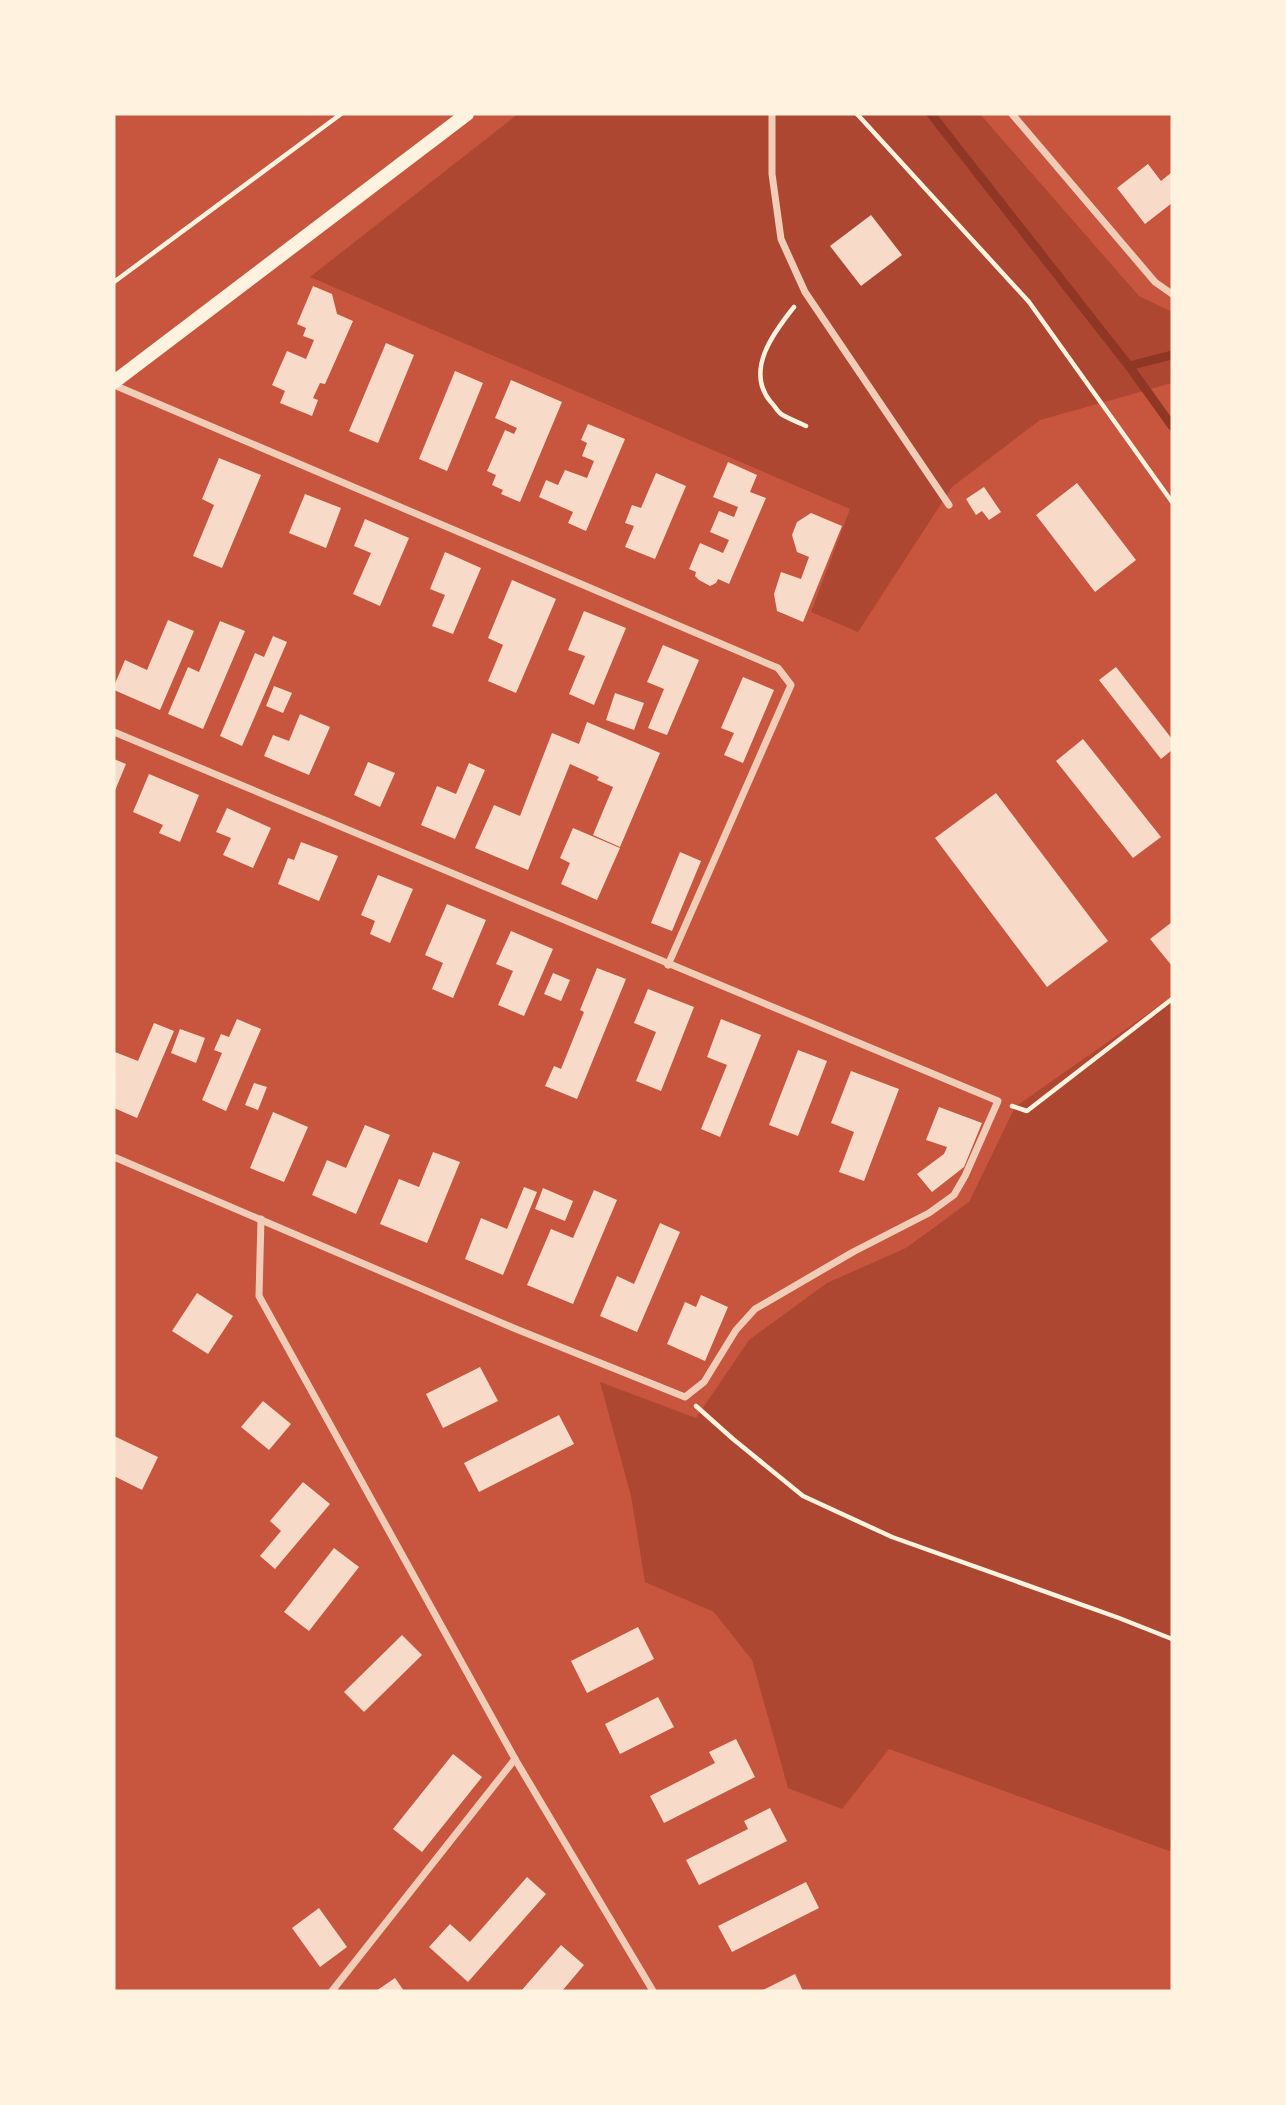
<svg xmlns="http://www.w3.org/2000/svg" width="1286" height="2105" viewBox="0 0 1286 2105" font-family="'Exo 2',sans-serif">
<rect width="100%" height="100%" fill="#c8553d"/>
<!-- green -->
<g fill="#ae4732">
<path d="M518 114H980L1139 296 1172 312V383L1040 420 952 487 858 632 811 612 850 509 310 277Z"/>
<path d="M1172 997V1852L889 1749 842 1809 788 1788 752 1660 714 1612 645 1582 631 1496 600 1382 696 1418 749 1340 827 1283 906 1248 969 1202 1015 1107Z"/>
</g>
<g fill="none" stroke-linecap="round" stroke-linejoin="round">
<!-- stream -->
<g stroke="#8f3625" stroke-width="9">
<path d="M931 114 1129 366 1172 426"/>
<path d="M1129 366 1172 355"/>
</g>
</g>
<!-- building -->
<g fill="#f7dbc8">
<path d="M1148 164 1161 181 1172 172V203L1145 224 1117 188Z"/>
<path d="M871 215 902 255 861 286 830 246Z"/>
<path d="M313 286 332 294 337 314 353 321 325 384 320 383 313 398 318 400 312 416 280 403 285 391 272 385 287 351 306 359 314 340 303 336 306 328 297 324Z"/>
<path d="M386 343 414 355 378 443 349 431Z"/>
<path d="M455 371 483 383 447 471 419 459Z"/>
<path d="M511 380 562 402 520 502 501 494 503 490 492 485 496 475 487 471 505 430 514 434 517 428 495 418Z"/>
<path d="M588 424 625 439 586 531 568 523 573 512 539 497 546 480 558 485 565 470 587 478 594 461 582 456 587 443 581 440Z"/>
<path d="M219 458 261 475 222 568 193 556 214 505 202 499Z"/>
<path d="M728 462 757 475 750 492 766 498 729 584 718 579 716 583 710 586 699 580 695 576 696 572 689 569 700 543 723 553 729 540 710 532 719 511 734 517 738 507 713 497Z"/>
<path d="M656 473 686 486 655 559 625 547 634 526 625 523 632 505 641 508Z"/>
<path d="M1077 483 1136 560 1095 592 1036 515Z"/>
<path d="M984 487 1001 512 989 520 982 511 976 515 966 499Z"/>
<path d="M305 494 341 508 326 548 289 533Z"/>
<path d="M811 513 842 526 803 622 777 611 774 594 781 572 801 579 809 557 797 552 792 535 797 522Z"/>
<path d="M365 519 409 538 380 606 353 594 371 553 354 546Z"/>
<path d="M445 552 481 568 453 634 432 626 445 595 430 589Z"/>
<path d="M512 580 556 599 516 693 488 681 503 645 488 638Z"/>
<path d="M584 611 626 628 594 705 569 694 585 656 568 650Z"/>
<path d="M168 620 194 631 160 710 114 690V686L125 660 147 670Z"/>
<path d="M220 621 245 631 203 729 168 714 188 667 199 672Z"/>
<path d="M273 636 287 642 242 746 220 736 255 653 264 657Z"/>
<path d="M663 645 699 660 667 735 648 728 664 689 647 682Z"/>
<path d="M1116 667 1172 739V750L1161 759 1099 680Z"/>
<path d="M743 677 774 690 743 763 724 755 734 733 721 728Z"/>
<path d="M274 686 292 693 283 713 266 706Z"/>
<path d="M615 693 644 703 634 730 606 720Z"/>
<path d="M300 714 330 727 309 775 264 756 273 735 289 741Z"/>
<path d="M587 722 660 753 620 847 593 835 613 787 597 780 599 777 570 764 528 870 475 848 494 805 520 816 552 733 579 744Z"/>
<path d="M1083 739 1161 837 1133 858 1056 761Z"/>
<path d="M114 759 126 764 114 793Z"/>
<path d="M368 762 395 773 380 807 354 795Z"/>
<path d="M469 763 485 770 455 839 421 825 437 786 456 794Z"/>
<path d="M149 774 199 795 180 842 159 833 163 825 133 812Z"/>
<path d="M996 793 1108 941 1047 987 935 838Z"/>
<path d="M227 808 271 828 253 868 223 855 231 838 216 832Z"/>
<path d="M573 828 620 848 597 900 561 884 570 863 560 858Z"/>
<path d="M301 842 338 856 319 901 278 884 288 858 294 860Z"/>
<path d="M680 852 701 861 672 931 651 923Z"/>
<path d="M378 875 413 889 390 943 370 934 375 921 361 915Z"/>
<path d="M447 904 486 920 453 998 432 989 443 963 425 955Z"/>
<path d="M1172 922V966L1150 939Z"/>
<path d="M511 931 553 949 524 1016 498 1005 513 971 496 964Z"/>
<path d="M597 968 626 979 577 1099 545 1086 554 1066 561 1069 584 1012 580 1010Z"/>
<path d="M553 973 570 980 561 1001 544 994Z"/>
<path d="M648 989 694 1007 661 1091 636 1081 656 1032 634 1023Z"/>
<path d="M237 1019 261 1029 226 1111 202 1100 222 1053 214 1050 221 1034 229 1037Z"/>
<path d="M721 1019 761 1035 720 1137 701 1129 727 1065 707 1057Z"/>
<path d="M154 1023 174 1031 137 1118 114 1108V1054L115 1052 138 1061Z"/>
<path d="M180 1029 205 1038 196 1063 171 1053Z"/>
<path d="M798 1050 827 1061 798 1136 769 1125Z"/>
<path d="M851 1071 899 1089 864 1181 839 1172 854 1132 831 1123Z"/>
<path d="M254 1083 267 1087 258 1110 245 1105Z"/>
<path d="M939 1107 982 1123 964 1167 932 1192 917 1174 944 1154 947 1147 926 1140Z"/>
<path d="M273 1112 308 1127 284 1182 250 1168Z"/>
<path d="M365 1125 390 1135 356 1214 312 1195 327 1160 346 1168Z"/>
<path d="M433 1152 460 1162 427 1243 380 1224 399 1179 419 1187Z"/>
<path d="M524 1187 537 1192 503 1275 465 1259 481 1218 507 1229Z"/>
<path d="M543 1188 573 1201 565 1221 535 1209Z"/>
<path d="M594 1190 617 1200 573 1304 527 1285 551 1229 573 1238Z"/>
<path d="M660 1223 680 1232 637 1332 600 1316 617 1276 634 1284Z"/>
<path d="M197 1293 233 1316 208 1354 172 1331Z"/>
<path d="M701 1295 728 1307 705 1361 667 1344 685 1302 696 1307Z"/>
<path d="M480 1367 498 1401 443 1428 426 1394Z"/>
<path d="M263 1401 291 1424 269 1450 241 1427Z"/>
<path d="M559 1415 574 1444 479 1492 464 1463Z"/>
<path d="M114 1436 158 1457 142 1490 114 1476Z"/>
<path d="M303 1482 330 1504 275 1569 260 1556 281 1531 270 1521Z"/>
<path d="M334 1548 359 1567 309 1631 284 1612Z"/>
<path d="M638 1627 654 1659 587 1693 571 1661Z"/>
<path d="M402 1635 422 1655 364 1712 344 1692Z"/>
<path d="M658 1697 674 1727 620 1754 605 1724Z"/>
<path d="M736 1739 755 1777 664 1823 650 1796 715 1763 709 1752Z"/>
<path d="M453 1754 482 1777 422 1852 393 1829Z"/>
<path d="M770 1808 787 1841 699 1885 686 1860 748 1829 744 1821Z"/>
<path d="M527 1877 546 1894 468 1982 429 1947 450 1924 470 1942Z"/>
<path d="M806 1882 819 1908 732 1952 718 1926Z"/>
<path d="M319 1908 347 1947 320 1967 292 1928Z"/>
<path d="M561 1945 584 1965 562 1991H521Z"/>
<path d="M795 1974 803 1991H761Z"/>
<path d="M395 1978 404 1991H376Z"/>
</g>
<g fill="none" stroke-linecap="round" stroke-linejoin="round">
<!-- path -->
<g stroke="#fff3e0" stroke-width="4.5">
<path d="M857 114 1029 302 1172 502"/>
<path d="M114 282 341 114"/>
<path d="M794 307C774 332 745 370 770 401 774 405 777 411 781 414 789 419 798 422 806 426"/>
<path d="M1012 1106 1027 1111 1172 999"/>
<path d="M696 1406 733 1439 803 1496 892 1537 1119 1618 1172 1639"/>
</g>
<!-- minor -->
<g stroke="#f1ccb7" stroke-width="7">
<path d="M772 114V174L781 239 805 292 949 505"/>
<path d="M1012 114 1155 282 1172 294"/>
<path d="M114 385 778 668 791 685 668 965"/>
<path d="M114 732 998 1101 965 1176 954 1195 929 1213 853 1252 755 1309 736 1330 704 1382 685 1397 516 1329 114 1157"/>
<path d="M261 1219 259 1296 515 1759 653 1991"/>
<path d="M332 1991 515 1759"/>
</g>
<!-- secondary -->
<path stroke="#fff3e0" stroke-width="14" d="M114 382 467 114"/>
</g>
<!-- border -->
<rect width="1286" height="2105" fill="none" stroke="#fff3e0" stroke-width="231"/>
</svg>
